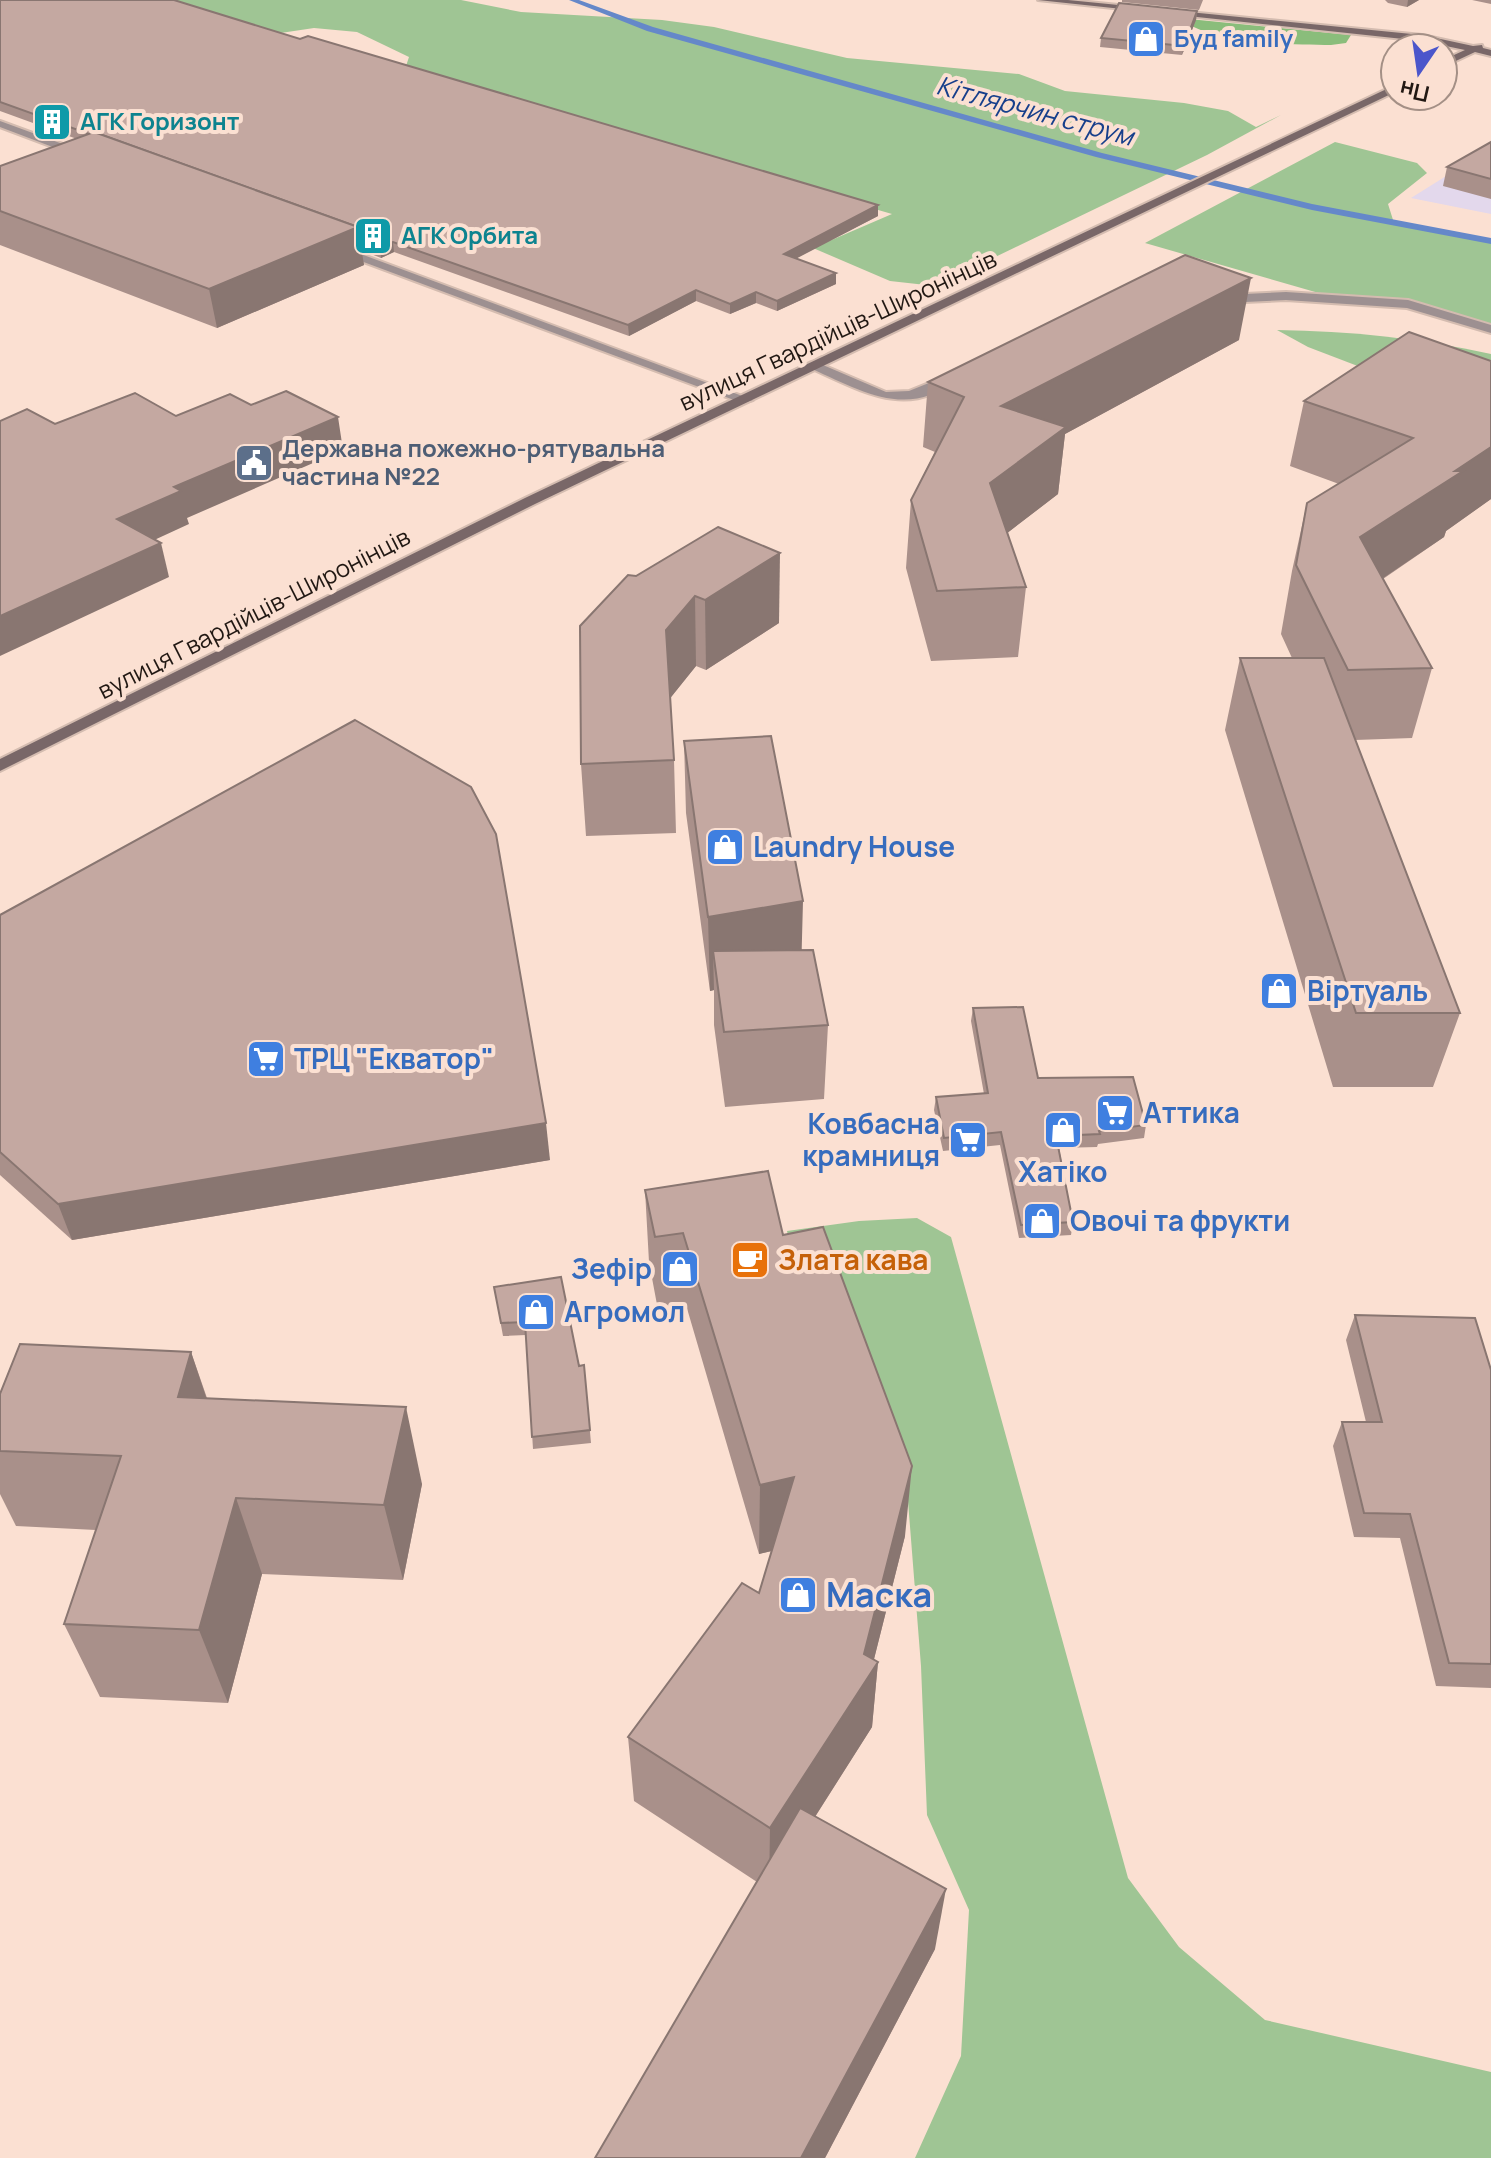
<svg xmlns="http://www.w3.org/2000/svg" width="1491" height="2158" viewBox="0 0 1491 2158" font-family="Manrope,sans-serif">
<rect width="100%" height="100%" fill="#fbe0d2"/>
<!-- industrial -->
<path fill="#e3d8ec" d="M1491 148V214L1411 198Z"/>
<!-- green -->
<g fill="#9fc594">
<path d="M159 0H461L521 12 662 20 714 27 847 58 1019 74 1065 91 1184 103 1228 111 1256 127 1281 115 1207 155 935 286 890 281 813 248 892 214 404 72 409 57 357 32 314 28 274 34Z"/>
<path d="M1335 142 1417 163 1427 173 1388 204 1394 223 1491 241V329L1408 304 1343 300 1145 243Z"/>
<path d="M1277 330C1350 331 1420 338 1491 354V417L1308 347Z"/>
<path d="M917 1218 951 1237 1128 1878 1179 1947 1265 2020 1491 2072V2158H915L961 2056 969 1910 927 1815 921 1666 905 1463 792 1254 787 1231 859 1221Z"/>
</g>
<!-- forest -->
<path fill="#8abd7b" d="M1179 18 1351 35 1346 43 1331 45C1289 44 1212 45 1179 18Z"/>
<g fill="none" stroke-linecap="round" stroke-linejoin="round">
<!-- stream -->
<path fill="#6588c9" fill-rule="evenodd" d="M569 0H579L653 27 1102 153 1312 204 1491 238V244L1312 210 1096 157 647 31Z"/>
<!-- street casing -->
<g stroke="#d4bcb0" stroke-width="4">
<g id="street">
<path d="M0 121 87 153 88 155 79 157 0 127Z"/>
<path d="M334 247H342L753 400 742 403 334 251Z"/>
<path d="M1286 292 1408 300 1491 325V333L1407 308 1286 300 1223 303 1217 299 1223 295Z"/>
<path d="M816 362 886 392 909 391 951 374 957 378C909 421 860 390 812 369L810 366Z"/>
</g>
</g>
<!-- secondary casing -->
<g stroke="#d4bcb0" stroke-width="4">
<g id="secondary">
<path d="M1038 0H1068L1422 35 1473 46 1482 45 1483 48 1491 50V56L1475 52 1443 67V60L1465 50 1422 41Z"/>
<path d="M1395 85V92L535 504 0 771V759L525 498Z"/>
</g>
</g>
<!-- street -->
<use href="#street" fill="#9d9091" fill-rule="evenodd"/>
<!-- secondary -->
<use href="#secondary" fill="#796768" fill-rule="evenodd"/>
</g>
<!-- wall -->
<g fill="#a9908a">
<path d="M0 0 300 39 878 205V216L796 258 836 284 777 311 756 303 730 314 696 301 629 336 394 252 381 258 361 250 364 265 217 328 0 245V166L77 139 0 111Z"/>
<path d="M1122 0H1203L1199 10 1122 2Z"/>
<path d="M1385 0H1419L1407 7 1388 3Z"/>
<path d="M1472 0H1491V4Z"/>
<path d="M1197 11 1196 20 1182 55 1100 47 1101 38Z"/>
<path d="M1491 142V199L1443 186 1447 167Z"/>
<path d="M1239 340 1065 434 1058 494 1007 533 1026 587 1018 657 931 661 906 568 911 500 935 452 923 447 928 382Z"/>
<path d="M1491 361V499L1446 531 1444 537 1383 579 1432 668 1412 738 1355 740 1460 1013 1433 1087H1333L1225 730 1240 658H1292L1281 634 1292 571 1307 503 1339 484 1290 466 1304 401Z"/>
<path d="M636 576 779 623 706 670 696 666 670 698 674 760 676 833 586 836 581 764Z"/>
<path d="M684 741 802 950 828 1025 824 1099 725 1107 714 1025V990L710 991 686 813Z"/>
<path d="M0 915 550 1160 72 1240 0 1175Z"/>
<path d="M973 1008 1038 1078 1146 1125 1144 1138 1098 1144 1097 1147 1059 1148 1073 1222 1071 1235 1019 1238 1000 1145 943 1151 934 1110 936 1097 984 1094 971 1021Z"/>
<path d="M645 1190 783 1235 905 1536 874 1659 878 1662 872 1727 815 1817 935 1949 825 2158H595L757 1882 634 1801 628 1737 759 1593 772 1551 759 1554 686 1305 658 1310 649 1262Z"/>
<path d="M494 1287 579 1366 584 1365 591 1443 533 1449 526 1335 503 1336Z"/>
<path d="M1355 1315 1491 1370V1688L1436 1686 1400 1538 1354 1537 1333 1446 1342 1422H1366L1346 1340Z"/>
<path d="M191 1352 207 1398 422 1484 403 1580 262 1574 228 1703 100 1697 64 1624 96 1530 16 1526 0 1494V1394Z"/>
</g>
<!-- shaded-wall -->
<g fill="#897671">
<path d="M1408 0H1419L1407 7Z"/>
<path d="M1197 11 1196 20 1182 55 1184 46Z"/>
<path d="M878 205V216L784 265V254Z"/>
<path d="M358 227 364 265 217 328 209 289Z"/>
<path d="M393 242 394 252 381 258 380 247Z"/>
<path d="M836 273V284L777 311V301Z"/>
<path d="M1251 278 1239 340 1065 434 1058 494 984 551 990 483 1001 406Z"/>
<path d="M696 290V301L629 336 628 325Z"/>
<path d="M756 292V303L730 314V304Z"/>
<path d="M338 417 343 450 187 518 189 524 126 553 117 519 174 487Z"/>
<path d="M1491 447V499L1446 531 1444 537 1343 605 1360 537Z"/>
<path d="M161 543 169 577 0 656V616Z"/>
<path d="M780 553 779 623 706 670 705 600Z"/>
<path d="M695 596 696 666 668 701 666 630Z"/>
<path d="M803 901 801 975 713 951 714 990 710 991 708 917Z"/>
<path d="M546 1123 550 1160 72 1240 58 1204Z"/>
<path d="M191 1352 217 1430 178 1397Z"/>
<path d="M406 1407 422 1484 403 1580 384 1505Z"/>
<path d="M912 1466 905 1536 870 1675 878 1662 872 1727 769 1889 770 1828 864 1654Z"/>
<path d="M794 1477 792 1546 759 1554 760 1485Z"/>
<path d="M236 1498 262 1574 228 1703 199 1630Z"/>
<path d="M946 1889 935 1949 825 2158H801Z"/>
</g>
<!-- building -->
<g fill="#c4a8a1" stroke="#897671" stroke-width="2">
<path d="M0 0H174L300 39 308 36 878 205 784 254 836 273 777 301 756 292 730 304 696 290 628 325 393 242 380 247 360 240 358 227 94 132 89 134 0 102Z"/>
<path d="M1119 3 1197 11 1184 46 1101 38Z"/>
<path d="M94 132 358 227 209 289 0 211V166Z"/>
<path d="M1491 142V179L1447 167Z"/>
<path d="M1185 255 1251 278 1001 406 1066 427 990 483 1026 587 937 591 911 500 964 397 928 382Z"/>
<path d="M1409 332 1491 361V447L1455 471H1463L1360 537 1432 668 1348 670 1296 565 1307 503 1413 438 1304 401Z"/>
<path d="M286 391 338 417 174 487 181 491 117 519 161 543 0 616V421L27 409 55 424 135 393 176 416 230 394 251 405Z"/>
<path d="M718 527 780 553 705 600 695 596 666 630 674 760 581 764 580 626 628 575 636 576Z"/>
<path d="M1240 658H1324L1460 1013H1356Z"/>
<path d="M355 720 471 787 496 834 546 1123 58 1204 0 1152V915Z"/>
<path d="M771 736 803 901 708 917 684 741Z"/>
<path d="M813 950 828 1025 724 1032 713 951Z"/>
<path d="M1023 1007 1038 1078 1133 1077 1146 1125 1099 1131 1100 1134 1056 1136 1073 1222 1021 1225 1001 1132 944 1138 936 1097 988 1093 973 1008Z"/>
<path d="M768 1171 783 1235 823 1227 912 1466 864 1654 878 1662 770 1828 628 1737 742 1583 759 1593 794 1477 760 1485 683 1233 655 1237 645 1190Z"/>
<path d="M561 1277 579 1366 584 1365 590 1430 532 1437 525 1322 501 1323 494 1287Z"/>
<path d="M1355 1315 1475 1318 1491 1370V1664L1449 1663 1410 1514 1364 1513 1342 1422H1382Z"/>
<path d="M20 1344 191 1352 178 1397 406 1407 384 1505 236 1498 199 1630 64 1624 121 1456 0 1451V1394Z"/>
<path d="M800 1808 946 1889 801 2158H595Z"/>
</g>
<!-- icons -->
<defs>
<g id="shop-square" transform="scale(2)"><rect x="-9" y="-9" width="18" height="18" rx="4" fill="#3f7fe0" stroke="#fbe0d2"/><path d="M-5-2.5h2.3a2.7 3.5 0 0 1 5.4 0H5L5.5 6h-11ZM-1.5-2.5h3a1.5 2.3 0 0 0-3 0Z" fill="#fff"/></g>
<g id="building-square" transform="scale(2)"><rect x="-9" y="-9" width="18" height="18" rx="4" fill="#0f9aa8" stroke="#fbe0d2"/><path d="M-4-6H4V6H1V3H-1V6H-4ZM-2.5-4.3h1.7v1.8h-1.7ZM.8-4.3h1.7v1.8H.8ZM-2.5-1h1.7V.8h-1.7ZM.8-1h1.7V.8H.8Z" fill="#fff"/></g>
<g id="civic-square" transform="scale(2)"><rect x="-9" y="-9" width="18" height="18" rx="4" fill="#5c6f8a" stroke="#fbe0d2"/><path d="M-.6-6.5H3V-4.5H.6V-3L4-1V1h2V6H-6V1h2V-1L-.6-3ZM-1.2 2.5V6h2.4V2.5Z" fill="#fff"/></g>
<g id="supermarket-square" transform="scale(2)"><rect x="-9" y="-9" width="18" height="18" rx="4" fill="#3f7fe0" stroke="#fbe0d2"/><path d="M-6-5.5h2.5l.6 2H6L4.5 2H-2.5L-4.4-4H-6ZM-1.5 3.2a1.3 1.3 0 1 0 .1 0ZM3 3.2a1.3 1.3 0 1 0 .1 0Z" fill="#fff"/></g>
<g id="cafe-square" transform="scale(2)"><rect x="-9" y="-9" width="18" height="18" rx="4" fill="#e8710a" stroke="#fbe0d2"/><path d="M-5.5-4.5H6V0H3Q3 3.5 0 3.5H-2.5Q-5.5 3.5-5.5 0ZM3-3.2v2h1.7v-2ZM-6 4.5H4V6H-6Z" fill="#fff"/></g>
</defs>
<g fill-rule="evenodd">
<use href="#shop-square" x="1146" y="39"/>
<use href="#building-square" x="52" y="122"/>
<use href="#building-square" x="373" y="236"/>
<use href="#civic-square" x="254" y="463"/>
<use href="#shop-square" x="725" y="847"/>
<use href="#shop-square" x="1279" y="991"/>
<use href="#supermarket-square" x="266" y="1059"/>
<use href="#supermarket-square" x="1115" y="1113"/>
<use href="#shop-square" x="1063" y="1130"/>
<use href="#supermarket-square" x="968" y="1140"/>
<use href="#shop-square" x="1042" y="1221"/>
<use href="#cafe-square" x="750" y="1260"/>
<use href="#shop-square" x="680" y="1269"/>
<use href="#shop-square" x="536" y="1312"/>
<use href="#shop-square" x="798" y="1595"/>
</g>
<g text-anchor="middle" stroke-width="8" stroke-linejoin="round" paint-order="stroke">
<!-- far-shop labels -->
<g font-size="24" font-weight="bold" fill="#366cbe" stroke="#fbe0d2" text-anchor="start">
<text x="1174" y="47">Буд family</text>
</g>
<!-- far-culture labels -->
<g font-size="24" font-weight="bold" fill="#0d838f" stroke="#fbe0d2" text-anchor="start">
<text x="80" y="130">АГК Горизонт</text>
<text x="401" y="244">АГК Орбита</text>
</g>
<!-- far-street labels -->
<g font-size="24" fill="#211813" stroke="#fbe0d2">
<text transform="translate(838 331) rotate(-25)" y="8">вулиця Гвардійців-Широнінців</text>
<text transform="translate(254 614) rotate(-27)" y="8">вулиця Гвардійців-Широнінців</text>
</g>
<!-- far-service labels -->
<g font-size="24" font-weight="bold" fill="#4e5e75" stroke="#fbe0d2" text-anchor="start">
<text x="282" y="457">Державна пожежно-рятувальна<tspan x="282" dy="28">частина №22</tspan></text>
</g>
<!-- far-water labels -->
<g font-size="26" font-style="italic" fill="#173f8b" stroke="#fbe0d2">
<text transform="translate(1035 111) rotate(15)" y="9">Кітлярчин струм</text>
</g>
<!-- shop labels -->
<g font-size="28" font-weight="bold" fill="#366cbe" stroke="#fbe0d2" text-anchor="start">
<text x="753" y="857">Laundry House</text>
<text x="1307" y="1001">Віртуаль</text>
<text x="294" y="1069">ТРЦ "Екватор"</text>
<text x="1143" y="1123">Аттика</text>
<text x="940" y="1134" text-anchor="end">Ковбасна<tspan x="940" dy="32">крамниця</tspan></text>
<text x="1063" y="1182" text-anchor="middle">Хатіко</text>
<text x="1070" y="1231">Овочі та фрукти</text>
<text x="652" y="1279" text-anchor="end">Зефір</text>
<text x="564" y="1322">Агромол</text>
</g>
<!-- food labels -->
<g font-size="28" font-weight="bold" fill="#c56008" stroke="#fbe0d2" text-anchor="start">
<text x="778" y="1270">Злата кава</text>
</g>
<!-- near-shop labels -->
<g font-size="34" font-weight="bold" fill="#366cbe" stroke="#fbe0d2" text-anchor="start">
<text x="826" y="1607">Маска</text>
</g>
</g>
<!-- north arrow -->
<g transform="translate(1419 72) rotate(193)"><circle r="38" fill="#fbe0d2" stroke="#a49086" stroke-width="2"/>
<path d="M0-6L14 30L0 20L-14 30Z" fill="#4b56cb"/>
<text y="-12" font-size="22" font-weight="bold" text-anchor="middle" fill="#211813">Пн</text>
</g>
</svg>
